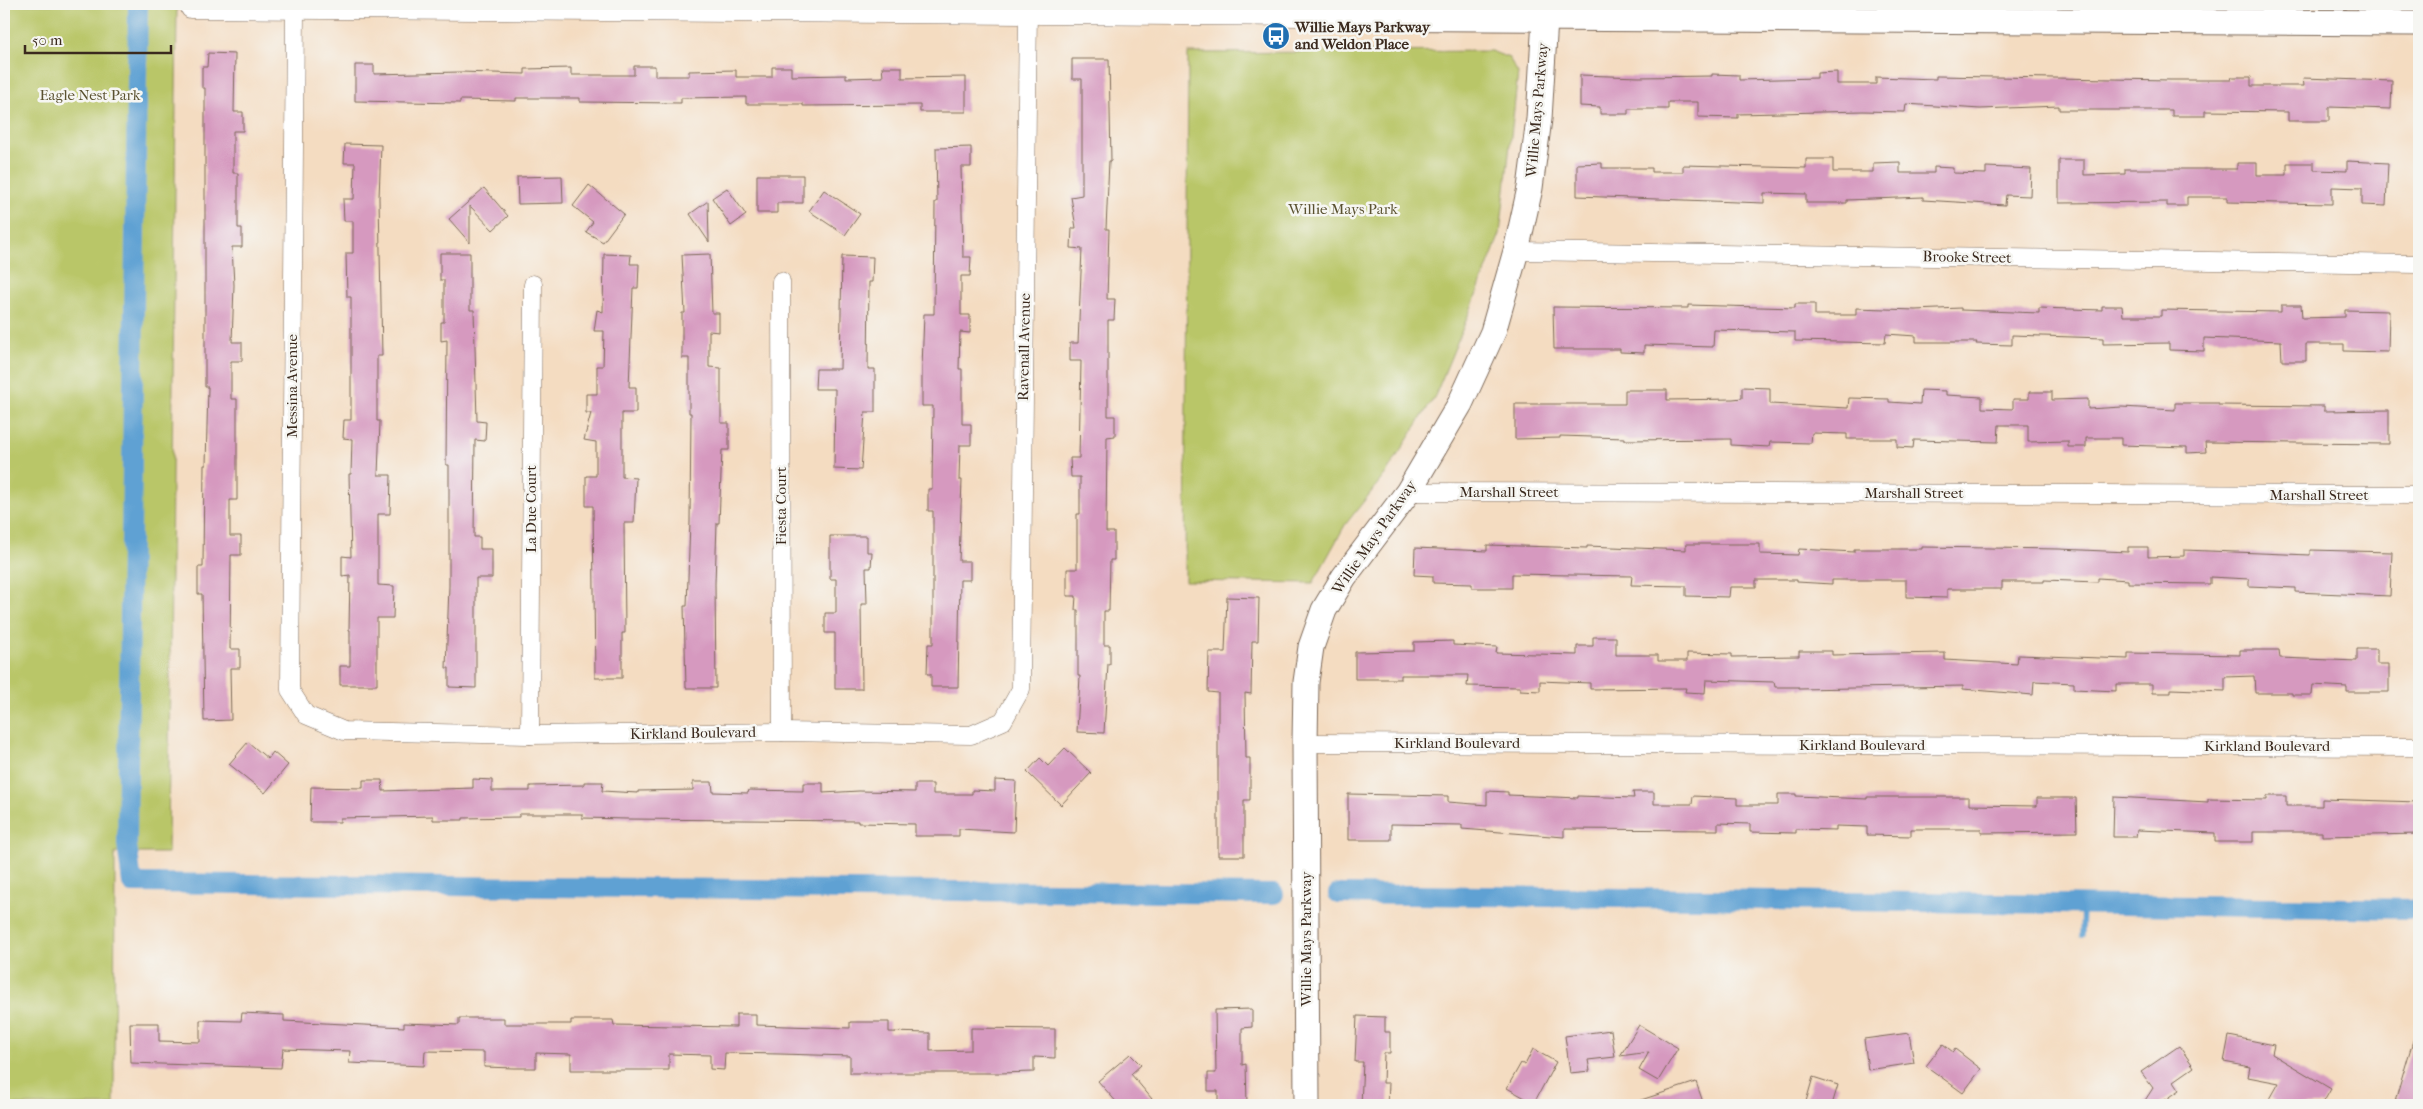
<svg xmlns="http://www.w3.org/2000/svg" width="2423" height="1109" viewBox="0 0 2423 1109" font-family="'IM FELL French Canon',serif">
<rect width="100%" height="100%" fill="#f6f6f2"/>
<filter id="ink" filterUnits="userSpaceOnUse"><feTurbulence type="fractalNoise" baseFrequency=".02" numOctaves="2"/><feDisplacementMap in="SourceGraphic" scale="10" xChannelSelector="R" yChannelSelector="G"/><feConvolveMatrix kernelMatrix="1 2 1 2 8 2 1 2 1" color-interpolation-filters="sRGB"/></filter>
<filter id="wash" filterUnits="userSpaceOnUse"><feTurbulence type="fractalNoise" baseFrequency=".0096" numOctaves="4" result="noise"/><feDisplacementMap in="SourceGraphic" scale="20" xChannelSelector="R" yChannelSelector="G"/><feGaussianBlur stdDeviation="1.12" result="paint"/><feColorMatrix in="noise" values="0 0 0 0 0 0 0 0 0 0 0 0 0 0 0 0 0 1.4 0 .05"/><feComposite in="paint" operator="in"/></filter>
<g filter="url(#wash)">
<rect width="100%" height="100%" fill="#f4dcc1"/>
<!-- green -->
<g fill="#b9c668" stroke="#7a7843">
<path d="M4 4H177L168 853H115L114 1105H4Z"/>
<path d="M1491 51 1509 58 1518 73 1500 234 1474 301 1435 396 1387 472 1345 525 1313 583 1185 581 1188 53Z"/>
</g>
<g fill="none" stroke-linecap="round" stroke-linejoin="round">
<!-- stream -->
<path stroke="#5fa1d3" stroke-width="5.5" d="M2082 935 2083 904"/>
<!-- canal -->
<g stroke="#5fa1d3" stroke-width="20">
<path d="M138 4 127 844 132 883 1274 894"/>
<path d="M1338 894 2419 909"/>
</g>
</g>
<g id="blocks">
<!-- building -->
<g fill="#d699bf">
<path d="M208 53 235 54 234 112H243V131H233V173H238V228H242V247H232L234 285 232 342H242V361H231V399H237V500H230V536H241V555H231L230 649H240V668H230L231 720 204 721 202 594H198V567H203L204 465H206L208 387H205V88H202V67H207Z"/>
<path d="M1072 59H1109L1111 161H1109L1106 229H1109L1107 299H1115L1114 320H1108V416H1115V436L1107 437 1106 532H1114V560H1110L1109 611H1104V645H1110V664H1108L1104 733 1077 732 1080 676H1078V610H1075L1076 596H1067V569H1077V514H1080V477H1071L1070 458H1079L1081 361H1070V343H1078L1082 249 1071 248 1072 228H1076L1071 197 1082 195V79H1072Z"/>
<path d="M355 65H374V74L460 72 525 74V69L571 68V75H634V66H655V76H689V71L736 70V77H772V67H791V76L846 75V78L883 77 882 67H902V78L966 77V112H920V105L803 106V104H746V97L681 98V103L580 102V98H516V101L460 100V103L355 101Z"/>
<path d="M1837 72V84H1876V77L1936 79V76L2171 80H2231L2232 77H2251V86H2304L2303 78 2392 81 2391 109 2329 107V121H2288V112L2205 111V116H2172V110H2059V106L1980 109 1906 104 1905 112 1863 111 1738 114V118L1698 117V102H1668V109H1628V114H1600V107L1580 106V75L1639 77 1712 76V74L1739 75V80L1817 78V73Z"/>
<path d="M345 144 381 145 379 198 382 356H377V421H380L378 475H391L390 514H378V585L394 586 393 618H377V685H340V666H350V630H349L350 575 342 576V556L351 557 349 474H351L352 439 343 438 344 420H351V297H347L346 253H353V221H344L343 199H354L355 163H344Z"/>
<path d="M971 147V167H961L963 257H971L970 276H961V315H970V333L960 332 959 369H962V424H971V445H960L959 480H962L959 561H970V580H960L958 687H931V674H927L928 644H933V511H928V489H932L933 406H922V368L924 314H934L935 202H937L936 148Z"/>
<path d="M1806 159H1833V172H1873V163L1900 162V173H1934V167L1953 168V173L1986 174V167L2031 169 2030 196 2006 195 2005 205 1923 200V197L1847 200V203H1806V194L1764 193V203L1577 196V164L1602 163V168H1652V172H1683V165L1806 168Z"/>
<path d="M2059 160H2084V175L2125 174V169H2237V163H2257V175H2287V163H2314V170L2347 171V161L2388 163 2386 206 2362 205V188L2332 187V204L2227 202V197H2187V206H2167V202L2059 203Z"/>
<path d="M757 175H803V203H777V213H757Z"/>
<path d="M562 176 563 203 518 204 517 177Z"/>
<path d="M589 185 624 214 603 242 586 232 593 222 573 206Z"/>
<path d="M484 188 508 216 493 230 470 206V243L449 219Z"/>
<path d="M727 188 746 215 731 226 712 198Z"/>
<path d="M824 190 860 214 845 235 809 211Z"/>
<path d="M708 201 709 242 690 214Z"/>
<path d="M440 253H470V310H474L477 421 486 422 485 441 475 440 474 537H480V549H492V578H476V688L449 687V668H446L449 586V465H446L447 340 441 341V322H444V280H440Z"/>
<path d="M604 254 631 255 630 264H639L638 288H633L629 387H636V413H622V477L636 478 634 523H624L625 633H622V678H595L593 506H586V476H596V442L584 440 591 413H586V394H597V366H603L604 331H594L597 310 603 312Z"/>
<path d="M710 254 712 313H719V332L709 331V367L721 368V423H729V450H722L719 523H717L715 583 716 688H686L684 606H687L690 522 691 413H689V358H682V313H685L682 255Z"/>
<path d="M842 256 873 257 872 282H869L868 369H875V412H865L861 470 834 469 835 389H815L816 369H840Z"/>
<path d="M1795 304H1815V315H1856V308L1915 310 1961 308V310L2039 313V308L2102 310V306H2122L2123 316H2161V310L2281 312V305H2301L2302 318 2345 317V310L2389 311 2388 352 2344 351V344H2306V361H2282L2281 341 2204 338V351L2169 350V343L2103 344V338L2012 335V345L1976 344 1977 342H1916V336L1886 334 1885 343 1795 341V332L1714 330 1713 347 1644 345V353L1620 352V349H1554L1553 307 1688 308V305L1795 308Z"/>
<path d="M1742 387 1770 388V404L1848 408 1849 398 1889 399V402L1920 404 1921 390 1946 391V395L1982 397V408L2013 409V399H2029V392H2052V400L2088 399V409L2122 407 2175 410V403H2218V405L2324 406V411L2389 410V444L2205 442 2206 452 2187 453V447L2121 445V438H2086V447H2068V441L2028 442V425H1999L1998 442 1914 440 1913 448 1897 447V439H1847V434L1812 433 1811 443 1770 442 1769 447 1731 445V439L1625 440V438L1560 436V438L1515 439V404H1625V390H1667V400L1733 399 1742 398Z"/>
<path d="M830 536H867V552H872L871 568H866L867 604H861L862 689H835V633H825V613H836V579H830Z"/>
<path d="M1686 544H1760V554L1798 555 1799 549 1854 552V549H1922V547L2059 549 2128 552V547H2148V557L2184 556V550L2310 555V550L2392 552 2390 596 2295 592V588L2249 586V579L2210 577V584L2128 583V580L2098 578V582L2044 580V582H2002V589H1947V598L1906 597V580H1832V584L1797 582V580H1756V587H1730L1729 597 1686 596V586L1631 585 1632 576 1512 574V588H1472V584L1433 583V576L1414 575 1415 548 1487 551V545L1587 548V546L1686 550Z"/>
<path d="M1227 597 1259 598 1258 641H1252L1251 694 1245 693 1246 758H1250V800H1244V856H1218V693L1208 692 1209 652H1225Z"/>
<path d="M1593 637H1616V655H1658V661H1687V653L1732 654V657L1799 656V651H1832V655L1945 653V660L2017 664 2018 655 2128 659V653L2240 655V650H2279L2280 658 2357 661V649H2377V664H2389V692H2347V687L2313 685 2312 695H2292V693H2255L2254 676 2225 677V691L2171 689V693H2152V684H2116V691L2074 689V683L2034 681 2033 695 1963 689V686L1799 689V687H1775L1774 682 1706 680 1705 693 1685 692 1686 688 1590 689V683L1540 681V691L1520 690V687L1467 686 1468 675H1401V679H1355V652L1414 651V642L1453 641V645L1497 647 1496 653 1577 655V646H1593Z"/>
<path d="M248 742 268 759 273 752 288 765 265 793 229 764Z"/>
<path d="M1065 748 1091 773 1061 805 1027 772 1040 758 1048 766Z"/>
<path d="M473 779 492 780V791H530V786L584 785V782H603L602 791 638 793V791L693 790V782H712L713 792 748 793 749 790 803 791V783H823V793L859 791 915 792V784H933V794H972V790L995 791V780L1016 781 1014 832 959 829V836H915V824L858 823V821L628 819 582 818V814H519V817L463 818V820H433V816L340 818V822H310L311 787 363 788V780H382L383 791 473 788Z"/>
<path d="M1487 791 1508 792V795L1578 798V796L1634 798 1633 792H1654V804H1692L1693 796 1737 798V805H1778V794H1796V796L1867 799V797H1969V805L2037 806V798H2076L2077 832 1981 833V829H1911V836L1867 835V827L1836 826V830L1796 829V833L1750 832V824L1718 823V830L1564 829V837L1462 829V825L1391 824V840H1348V794L1448 796V802L1487 805Z"/>
<path d="M2267 796H2286V806H2322V799L2419 802V834L2322 836V832H2253V842H2215V833L2137 830 2136 837H2113L2114 797 2208 802V799L2267 800Z"/>
<path d="M1252 1009V1027L1242 1028V1065L1246 1064 1247 1105H1218V1091H1208V1073H1216L1215 1010Z"/>
<path d="M242 1013 284 1015V1021L404 1027V1023L459 1025V1018H504V1024H571V1020H613L614 1025 736 1027V1014H756V1025L850 1028V1022H889V1032L930 1033V1051L971 1050V1028L1055 1029V1058L1034 1057V1072L999 1073H850V1056L780 1054 725 1053 724 1070 710 1069V1055L669 1054V1070H571V1054L536 1053V1068H514L484 1067V1052L425 1051 424 1066 349 1063 350 1051 283 1049 281 1068 131 1063 130 1023H159V1041L200 1042V1020L241 1021Z"/>
<path d="M1357 1016 1385 1017V1032H1390V1053H1384L1383 1083H1389L1388 1105H1361L1363 1062H1355Z"/>
<path d="M1639 1025 1678 1048 1658 1081 1639 1070 1649 1052 1620 1056Z"/>
<path d="M1611 1030 1615 1057 1588 1060 1590 1071 1570 1073 1565 1036Z"/>
<path d="M1909 1033 1914 1063 1868 1070 1864 1039Z"/>
<path d="M2415 1034 2419 1035V1105H2394Z"/>
<path d="M2229 1036 2274 1045 2272 1054 2331 1089 2322 1105H2279L2270 1099 2279 1083 2248 1077 2250 1067 2224 1062Z"/>
<path d="M1943 1044 1953 1052 1955 1049 1981 1069 1963 1093 1926 1066Z"/>
<path d="M2179 1046 2194 1067 2174 1081 2180 1090 2158 1105H2142L2153 1088 2141 1072Z"/>
<path d="M1533 1049 1556 1062 1534 1103 1507 1088 1521 1063 1525 1065Z"/>
<path d="M1130 1054 1141 1065 1131 1074 1152 1099 1145 1105H1119L1098 1081Z"/>
<path d="M1813 1077 1838 1085 1832 1105H1805Z"/>
<path d="M1696 1082 1704 1105H1636L1635 1102Z"/>
</g>
</g>
</g>
<g filter="url(#ink)">
<use href="#blocks" fill-opacity="0" stroke="#7c6857" stroke-width="1"/>
<g fill="none" stroke-linecap="round" stroke-linejoin="round">
<!-- street casing -->
<g stroke="#7c6857" stroke-width="19">
<g id="street">
<path d="M190 9 1313 17"/>
<path d="M295 11 290 690 306 715 344 731 530 735 782 732 971 735 1003 721 1021 689 1028 4"/>
<path d="M1516 251 2419 264"/>
<path d="M781 281 782 732"/>
<path d="M1408 492 2419 495"/>
<path d="M530 735 533 284"/>
<path d="M1305 743 2419 747"/>
</g>
</g>
<!-- secondary casing -->
<g stroke="#7c6857" stroke-width="27">
<g id="secondary">
<path d="M1313 4V17L2419 23"/>
<path d="M1307 1105 1305 743 1306 682 1311 647 1324 610 1344 577 1408 492 1460 404 1493 332 1516 251 1530 188 1539 119 1545 19"/>
</g>
</g>
<!-- street -->
<use href="#street" stroke="#fff" stroke-width="18"/>
<!-- secondary -->
<use href="#secondary" stroke="#fff" stroke-width="25"/>
</g>
</g>
<!-- icons -->
<defs>
<g id="bus-disc" transform="scale(1.4375)"><circle r="9.5" fill="#1f6fb2" stroke="#f6f6f2"/><path d="M-5-6H5V4H4V6H2V4H-2V6H-4V4H-5ZM-3.5-4V0h7V-4ZM-3.5 1.2v1.5H-2V1.2ZM2 1.2v1.5H3.5V1.2Z" fill="#fff"/></g>
</defs>
<g fill-rule="evenodd">
<use href="#bus-disc" x="1276" y="36"/>
</g>
<g text-anchor="middle" stroke-width="5" stroke-linejoin="round" paint-order="stroke">
<!-- poi labels -->
<g font-size="15" font-weight="bold" fill="#3b2a1e" stroke="#f6f6f2" text-anchor="start">
<text x="1295" y="32">Willie Mays Parkway<tspan x="1295" dy="17">and Weldon Place</tspan></text>
</g>
<!-- park labels -->
<g font-size="15" fill="#5a5130" stroke="#f6f6f2">
<text x="90" y="100">Eagle Nest Park</text>
<text x="1343" y="214">Willie Mays Park</text>
</g>
<!-- street labels -->
<g font-size="15" fill="#3b2a1e" stroke="#f6f6f2">
<text transform="translate(1537 110) rotate(-85)" y="5">Willie Mays Parkway</text>
<text transform="translate(1967 257) rotate(1)" y="5">Brooke Street</text>
<text transform="translate(1024 347) rotate(-89)" y="5">Ravenall Avenue</text>
<text transform="translate(292 386) rotate(-90)" y="5">Messina Avenue</text>
<text x="1509" y="497">Marshall Street</text>
<text x="1914" y="498">Marshall Street</text>
<text x="2319" y="500">Marshall Street</text>
<text transform="translate(781 506) rotate(-90)" y="5">Fiesta Court</text>
<text transform="translate(531 509) rotate(-90)" y="5">La Due Court</text>
<text transform="translate(1374 537) rotate(-55)" y="5">Willie Mays Parkway</text>
<text transform="translate(693 733) rotate(-1)" y="5">Kirkland Boulevard</text>
<text x="1457" y="748">Kirkland Boulevard</text>
<text x="1862" y="750">Kirkland Boulevard</text>
<text x="2267" y="751">Kirkland Boulevard</text>
<text transform="translate(1306 939) rotate(-90)" y="5">Willie Mays Parkway</text>
</g>
</g>
<!-- margin -->
<rect width="2423" height="1109" fill="none" stroke="#f6f6f2" stroke-width="20"/>
<!-- scale -->
<path d="M25 45v8h146v-8" fill="none" stroke="#3b2a1e" stroke-width="2.5"/>
<text x="32" y="45" font-size="15" fill="#3b2a1e" stroke="#f6f6f2" stroke-width="4" paint-order="stroke">50 m</text>
</svg>
